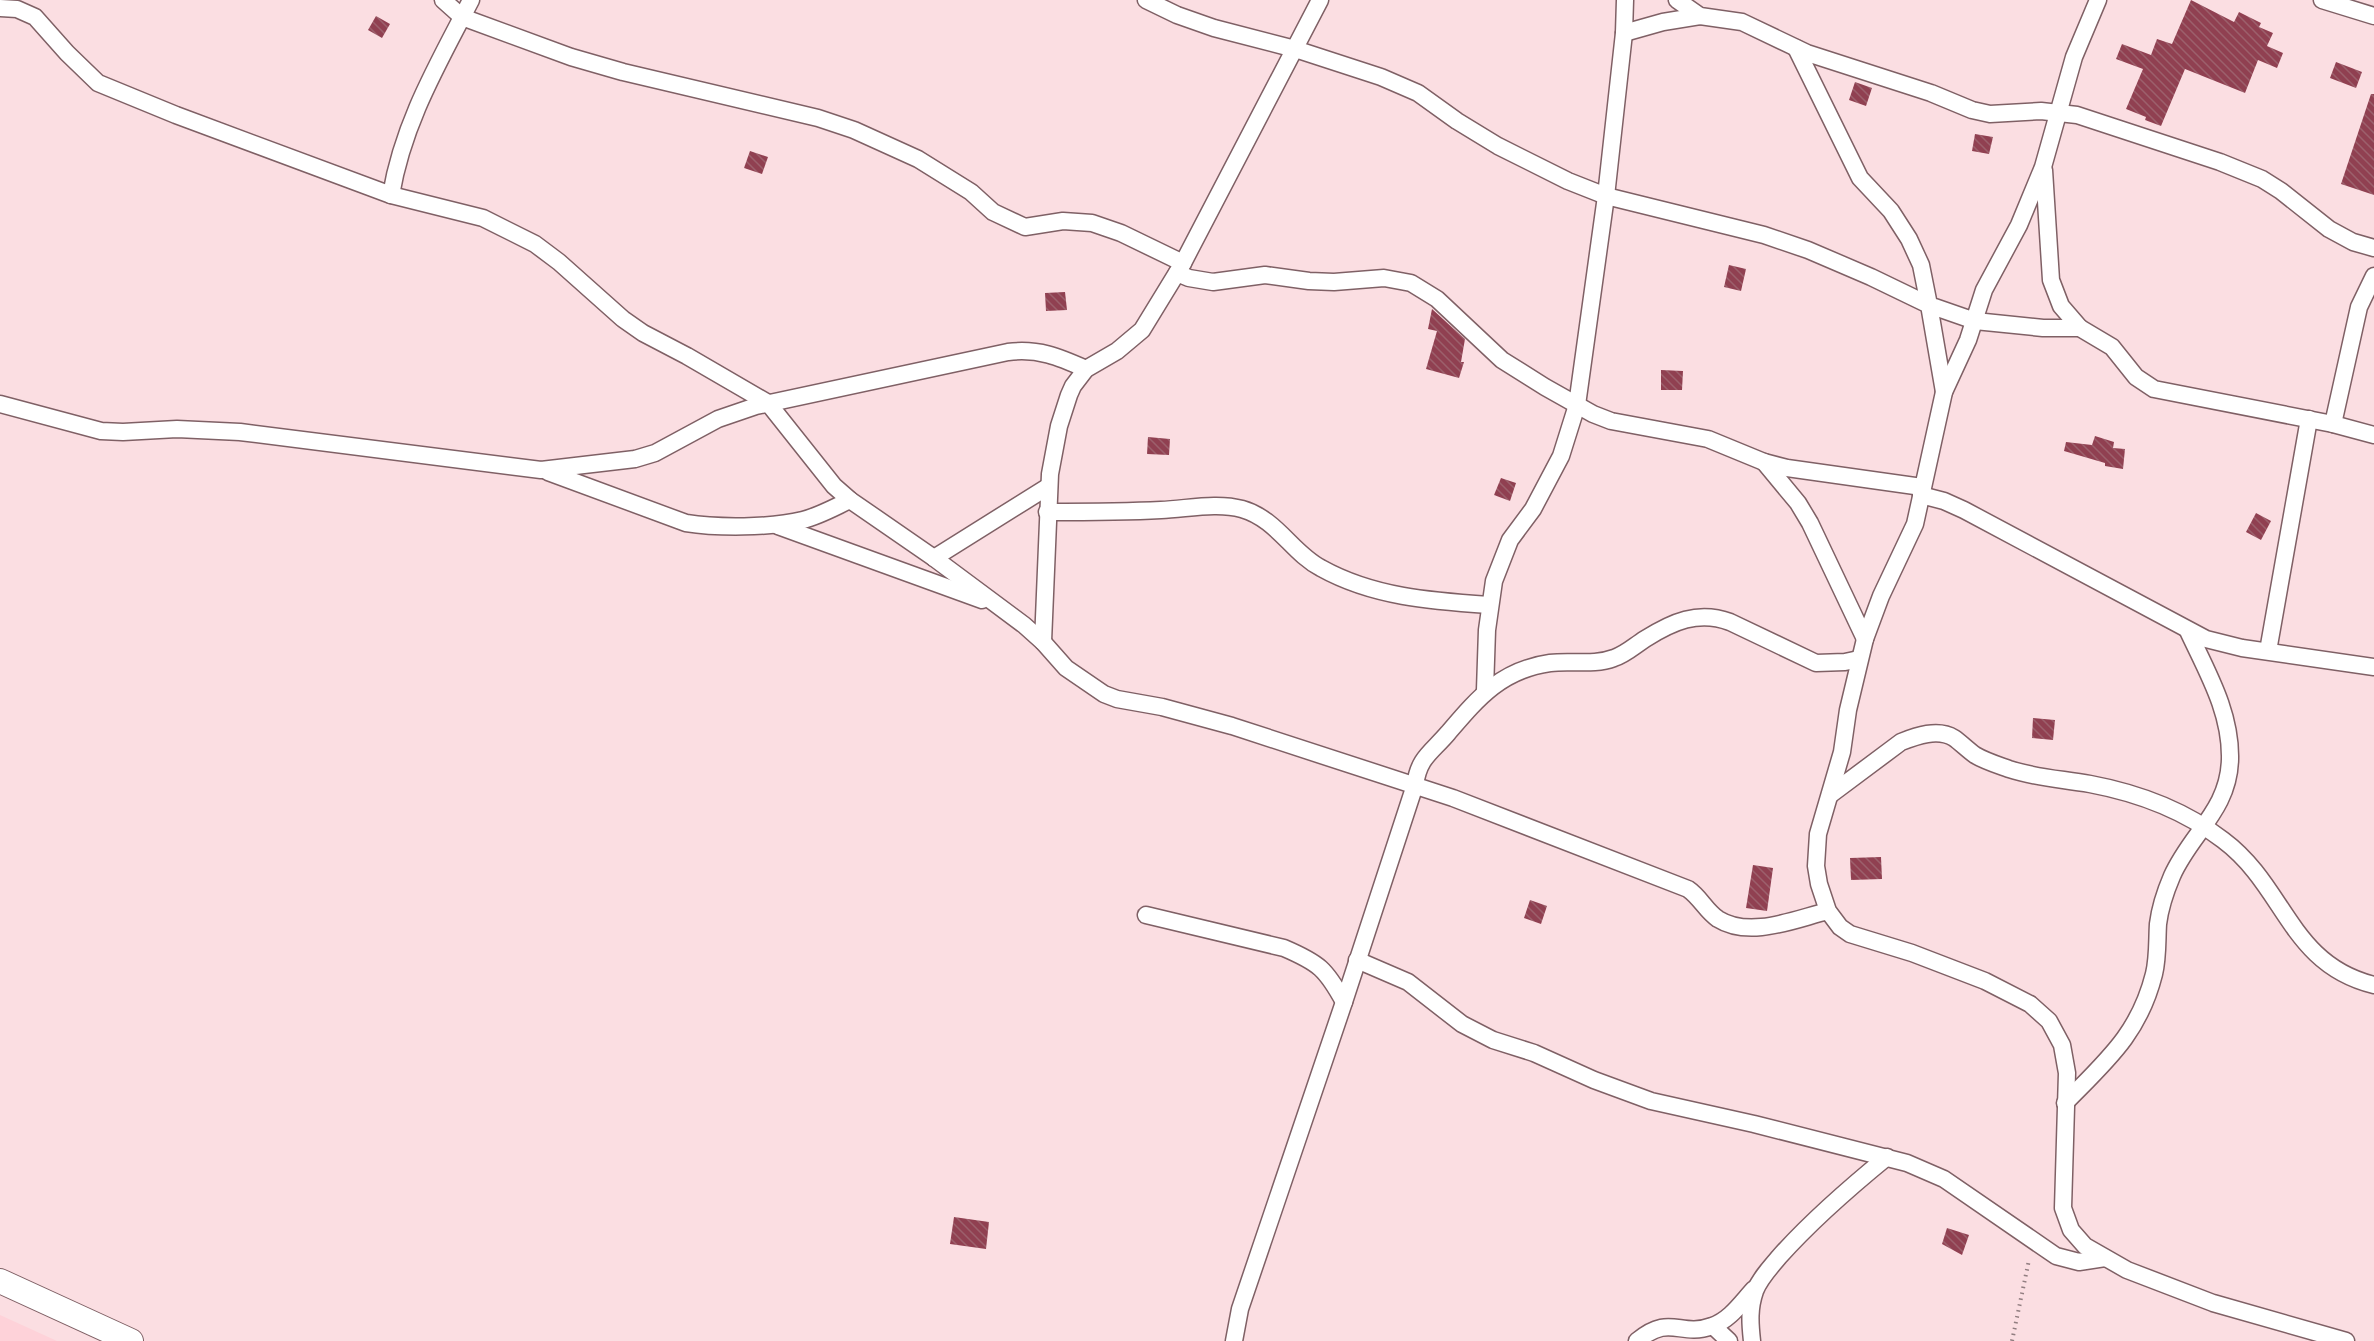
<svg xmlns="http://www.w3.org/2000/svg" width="2374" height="1341" viewBox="0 0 2374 1341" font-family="'Roboto Condensed',sans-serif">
<defs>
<pattern id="building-back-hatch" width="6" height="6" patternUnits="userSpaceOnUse" patternTransform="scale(1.5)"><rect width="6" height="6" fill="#904051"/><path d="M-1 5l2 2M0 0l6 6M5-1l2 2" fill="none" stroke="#9c606c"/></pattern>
</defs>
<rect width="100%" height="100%" fill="#fbdee2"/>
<!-- built -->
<path fill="#fed2d9" d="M0 1315 57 1341H0Z"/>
<!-- building -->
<g fill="url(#building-back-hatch)">
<path d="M2191 0 2234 22 2239 12 2261 23 2259 27 2273 33 2267 46 2283 53 2277 68 2258 60 2245 93 2185 69 2161 126 2145 120 2146 117 2126 109 2143 69 2116 59 2122 44 2151 55 2157 39 2172 44Z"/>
<path d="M376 16 390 24 382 38 368 30Z"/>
<path d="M2336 62 2362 72 2356 88 2330 78Z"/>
<path d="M1855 82 1872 88 1866 106 1849 100Z"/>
<path d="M2371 94H2374V195L2341 184Z"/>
<path d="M1975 134 1993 137 1989 154 1972 151Z"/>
<path d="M750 151 768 157 762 174 744 168Z"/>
<path d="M1729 265 1746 269 1741 291 1724 287Z"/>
<path d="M1065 292 1067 310 1046 311 1045 293Z"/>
<path d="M1432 309 1465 339 1461 362H1464L1459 378 1426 369 1437 331 1428 329Z"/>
<path d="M1661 370 1683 371 1682 390H1661Z"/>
<path d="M2095 436 2114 442 2113 448 2125 449 2123 469 2105 466V463L2064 451 2066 442 2092 445Z"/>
<path d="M1148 437 1170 439 1169 455 1147 454Z"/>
<path d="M1501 478 1516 483 1510 501 1494 495Z"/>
<path d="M2256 513 2271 521 2261 540 2246 532Z"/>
<path d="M2033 718 2055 720 2053 740 2032 738Z"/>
<path d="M1881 857 1882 879 1851 880 1850 858Z"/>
<path d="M1753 865 1773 868 1767 911 1746 908Z"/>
<path d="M1530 900 1547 906 1541 924 1524 918Z"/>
<path d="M954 1217 989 1222 986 1249 950 1244Z"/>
<path d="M1947 1228 1969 1235 1962 1255 1942 1244Z"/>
</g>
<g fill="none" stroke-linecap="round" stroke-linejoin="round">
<!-- street casing -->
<g stroke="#7f6065" stroke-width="19">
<g id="street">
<path d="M443 0 462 17 571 57 623 72 818 118 854 130 918 159 971 192 993 212 1025 227 1063 221 1092 223 1121 233 1183 263"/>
<path d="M1146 0 1177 15 1214 28 1295 49 1381 77 1418 93 1457 121 1498 146 1568 181 1606 196 1764 235 1808 250 1871 277 1929 305 1944 392"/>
<path d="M1677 0 1700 16 1742 22 1807 53 1931 93 1972 110 1990 114 2041 111 2077 115 2220 162 2262 179 2281 191 2329 229 2353 242 2374 248"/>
<path d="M2098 0 2074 57 2043 167 2019 225 1984 290 1968 340 1944 392 1915 524 1881 596 1865 639 1848 710 1842 752 1818 834 1816 866 1819 884 1828 911 1840 927 1850 934 1912 953 1985 981 2030 1004 2049 1021 2062 1045 2067 1073 2063 1208 2071 1230 2085 1246 2127 1270 2213 1303 2346 1341"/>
<path d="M2322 0 2374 16"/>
<path d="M0 8 17 9 35 17 67 53 98 83 176 115 391 195 483 218 535 244 559 262 623 319 643 333 687 356 768 403 834 486 850 500 934 558 1024 625 1043 642 1066 668 1104 694 1117 699 1162 707 1232 726 1453 798 1688 889C1700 897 1706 911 1718 919 1750 939 1795 919 1828 911"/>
<path d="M1624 33 1663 22 1700 16"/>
<path d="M1796 48 1860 178 1891 211 1909 239 1921 265 1929 305 1975 321 2043 328H2080L2112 347 2136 377 2154 389 2333 424 2374 435"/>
<path d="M2044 170 2051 280 2061 306 2080 328"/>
<path d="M391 195C403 123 438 64 471 0"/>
<path d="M1177 273 1189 278 1213 282 1265 275 1309 281 1334 282 1384 278 1411 283 1437 299 1502 360 1545 387 1593 414 1611 421 1708 439 1764 462 1787 468 1922 487"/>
<path d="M0 404 101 431 123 432 177 429 240 432 541 470 635 459 655 453 718 419 756 406 1008 352C1038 348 1059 357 1086 369"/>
<path d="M2333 424 2359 307 2374 276"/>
<path d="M1764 462 1798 503 1810 523 1865 639"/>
<path d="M548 472 686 523C717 528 771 528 803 520 819 516 835 507 850 500"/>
<path d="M1921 495 1944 501 1964 510 2206 639 2242 648 2374 667"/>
<path d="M1047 512C1085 512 1123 512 1161 510 1187 509 1217 502 1242 509 1277 519 1292 553 1321 568 1373 597 1431 601 1489 605"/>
<path d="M778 526 982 600"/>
<path d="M934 558 1049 486"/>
<path d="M1043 642 1050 474 1059 426 1069 395 1073 386 1086 369 1117 351 1142 330 1183 263 1320 0"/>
<path d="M2268 651 2309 419"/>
<path d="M1485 690 1487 630 1494 581 1510 540 1533 509 1561 456 1577 405 1606 196 1624 33 1625 0"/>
<path d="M1830 795 1901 742C1916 736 1938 728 1954 738 1961 743 1968 750 1975 755 1985 761 1998 765 2009 769 2036 778 2062 779 2090 784 2138 793 2184 810 2223 840 2286 887 2289 964 2374 985"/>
<path d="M1146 915 1284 948C1319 963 1326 969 1344 1002"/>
<path d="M1357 960 1408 982 1462 1024 1493 1040 1534 1053 1594 1080 1651 1101 1754 1124 1907 1163 1944 1179 2056 1256 2079 1262 2105 1258"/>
<path d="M2065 1103C2106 1061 2139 1034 2154 974 2158 958 2157 940 2158 924 2160 908 2166 890 2172 876 2191 833 2229 810 2230 759 2231 712 2207 672 2188 631"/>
<path d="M1713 1326 1729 1341"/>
<path d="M1234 1341 1240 1309 1344 1002 1415 785C1419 757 1431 753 1448 733 1478 698 1501 670 1550 663 1572 660 1593 666 1614 658 1626 654 1634 646 1645 639 1672 622 1698 610 1730 622L1816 663 1845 662 1859 659"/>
<path d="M1637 1341C1671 1313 1679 1338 1712 1326 1730 1320 1741 1303 1754 1289"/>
<path d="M1752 1341C1750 1323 1749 1308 1755 1291 1760 1278 1770 1268 1779 1257 1812 1220 1849 1188 1887 1157"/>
</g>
</g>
<!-- secondary casing -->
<g stroke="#7f6065" stroke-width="26">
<path id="secondary" d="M0 1281 131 1341"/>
</g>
<!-- path -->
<path stroke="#927e81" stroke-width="4" stroke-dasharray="1.5 4.5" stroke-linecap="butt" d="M2012 1341 2029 1260"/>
<!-- street -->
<use href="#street" stroke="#fff" stroke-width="16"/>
<!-- secondary -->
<use href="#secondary" stroke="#fff" stroke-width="24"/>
</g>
</svg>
